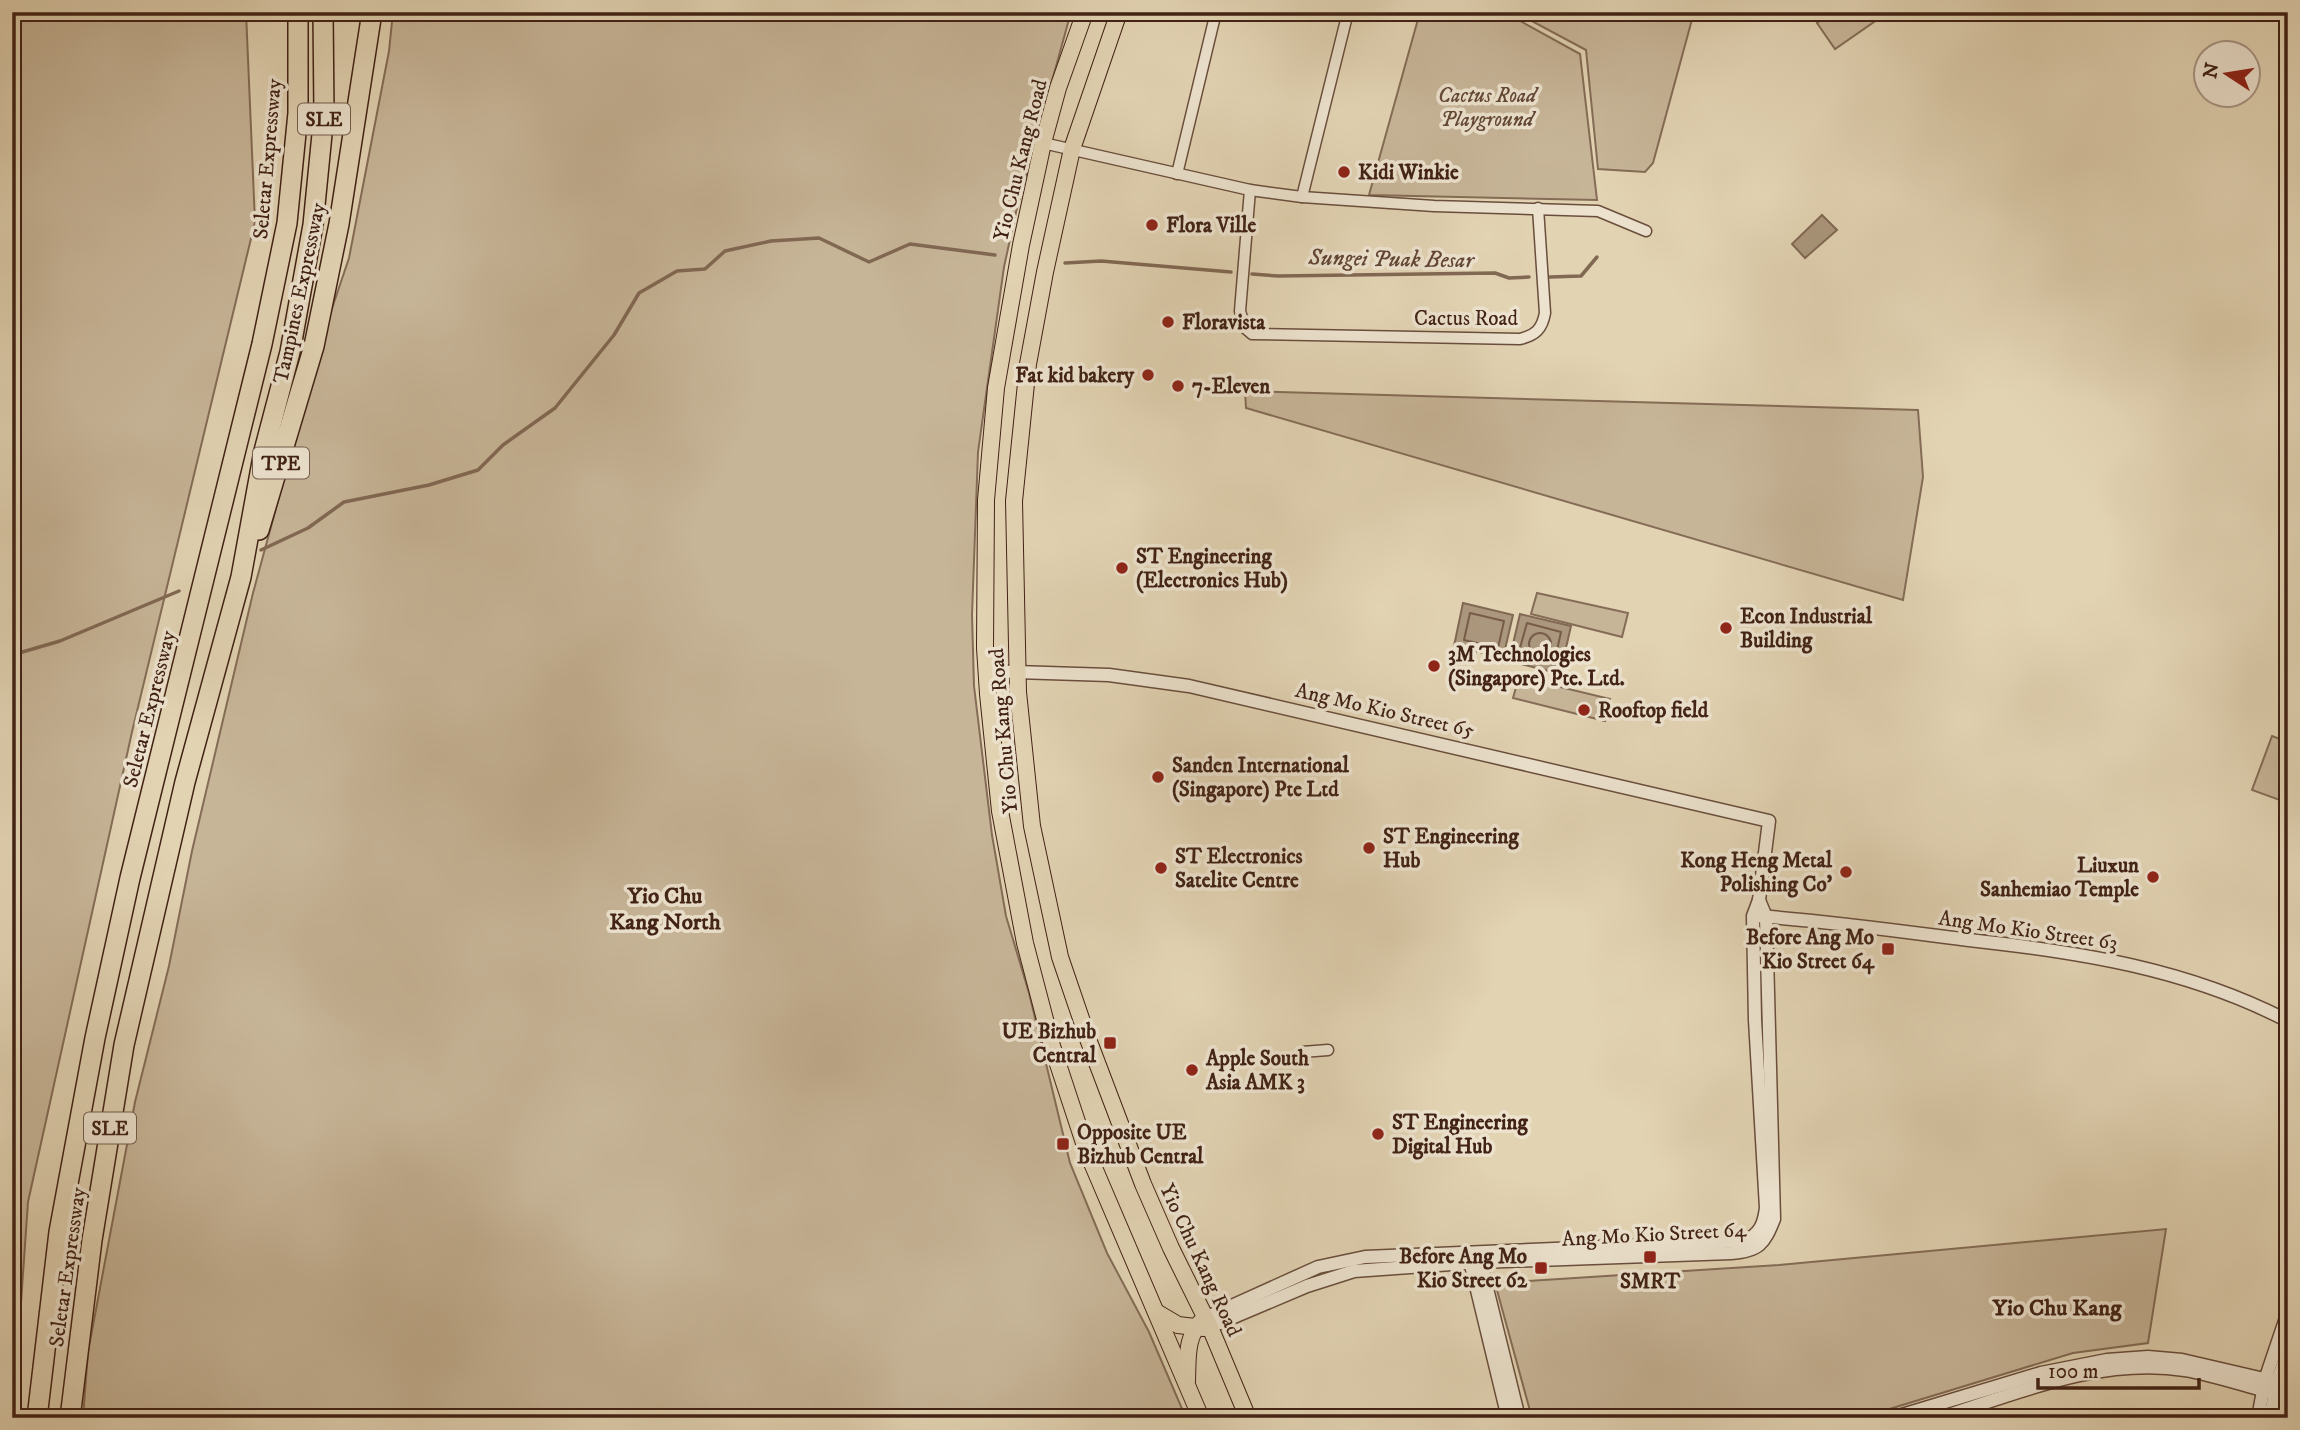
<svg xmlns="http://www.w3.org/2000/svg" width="2300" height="1430" viewBox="0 0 2300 1430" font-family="'IM FELL DW Pica',serif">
<rect width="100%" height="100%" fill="#e2d3b3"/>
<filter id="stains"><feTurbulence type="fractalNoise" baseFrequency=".00286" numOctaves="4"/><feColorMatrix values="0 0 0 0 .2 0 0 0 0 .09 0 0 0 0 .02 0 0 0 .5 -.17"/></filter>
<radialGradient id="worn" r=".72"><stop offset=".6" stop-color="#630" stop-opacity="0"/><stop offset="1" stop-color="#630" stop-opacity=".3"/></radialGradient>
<!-- green -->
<g fill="#c7b598" stroke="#846c56" stroke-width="2">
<path d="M12 12H246L255 222 132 732 28 1202 13 1418Z"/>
<path d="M393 12H1071L1016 212 1004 267 978 452 972 615 974 686 992 835 1006 916 1029 993 1070 1163 1107 1253 1149 1332 1186 1418H83L88 1352 135 1102 169 966 192 851 253 593 323 335 349 258 389 51Z"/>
<path d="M1420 12H1504L1580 54 1597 200 1369 195Z"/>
<path d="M1515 12H1694L1653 163 1645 172 1598 169 1586 50Z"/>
<path d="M1833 12H1882L1884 15 1835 49 1817 23Z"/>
<path d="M1245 391 1918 410 1923 477 1903 600 1246 408Z"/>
<path d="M1537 593 1628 613 1622 637 1531 614Z"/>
<path d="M1519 677 1610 699 1605 721 1513 698Z"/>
<path d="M2272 736 2288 742V803L2252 790Z"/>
<path d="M2166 1229 2148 1343 2073 1353 1860 1418H1532L1495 1283 1779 1265Z"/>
</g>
<!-- water -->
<g fill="#ab977d" stroke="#816853" stroke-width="2">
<path d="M1822 215 1837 230 1805 258 1792 244Z"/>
<path d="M1463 603 1513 615 1503 658 1454 646Z"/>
<path d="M1520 614 1571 626 1560 674 1509 661Z"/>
</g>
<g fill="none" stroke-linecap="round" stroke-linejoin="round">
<!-- shore -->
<g stroke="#765c49" stroke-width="2">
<path d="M1470 613 1504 621 1498 648 1464 640Z"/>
<path d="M1527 623 1561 632 1554 664 1518 655Z"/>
<circle cx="1540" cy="644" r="11"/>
</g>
<!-- stream -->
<g stroke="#816853" stroke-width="3.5">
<path d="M1065 263 1101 261 1231 272"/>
<path d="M1252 274 1278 276 1495 273 1509 278 1529 277"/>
<path d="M1550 277 1581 276 1597 257"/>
<path d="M261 550 308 528 344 502 429 485 478 470 503 445 555 408 614 335 639 293 677 271 705 269 725 251 771 241 819 238 869 262 910 244 995 255"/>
<path d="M12 655 60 641 179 591"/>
<path d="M2285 1418 2288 1403"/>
</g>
<!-- minor casing -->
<g stroke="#694e3c" stroke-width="13">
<g id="minor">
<path d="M1043 143 1250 190 1302 197 1434 206 1598 211 1646 231"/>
<path d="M1177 174 1216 12"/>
<path d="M1250 190 1240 311 1245 328 1252 334 1520 339C1536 335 1542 329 1545 313L1538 208"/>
<path d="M1302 197 1348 12"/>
<path d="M1302 1052 1328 1050"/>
</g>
</g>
<!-- tertiary casing -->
<g stroke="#694e3c" stroke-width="15">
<g id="tertiary">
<path d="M987 671 1109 675 1189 686 1769 821 1759 900 1753 916 1755 1020 1766 1208C1764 1224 1760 1234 1745 1241L1365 1257 1318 1267 1205 1318"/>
<path d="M1757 916C1828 921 1899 931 1969 940 2080 952 2188 969 2288 1021"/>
<path d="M1479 1256 1519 1418"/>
<path d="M1469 1257 1508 1418"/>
<path d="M1210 1327 1307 1286 1354 1271 1480 1262 1731 1253C1759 1251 1764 1244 1774 1219L1766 917 1759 900"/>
<path d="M1892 1418 2041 1373 2107 1360 2148 1357 2182 1360 2277 1382"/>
<path d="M1939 1418C2018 1393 2100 1357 2185 1370 2215 1375 2245 1386 2274 1393"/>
<path d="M2258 1418 2265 1380 2288 1312"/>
<path d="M2270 1418 2277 1382 2288 1350"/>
</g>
</g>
<!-- primary casing -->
<g stroke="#412215" stroke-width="18">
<g id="primary">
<path d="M1085 12 1058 88 1043 143 1021 245 996 388 986 500 985 648 988 694 1000 811 1025 943 1052 1046 1086 1149 1201 1418"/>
<path d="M1119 12 1072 149 1045 272 1028 364 1014 501 1018 692 1032 826 1060 957 1088 1039 1143 1184 1171 1248 1210 1327 1248 1418"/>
<path d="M1156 1312 1178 1325 1204 1328"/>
<path d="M1187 1381C1188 1358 1185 1334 1205 1318"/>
</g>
</g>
<!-- motorway casing -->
<g stroke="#412215" stroke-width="22">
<g id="motorway">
<path d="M259 530 314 346 339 224 372 12"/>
<path d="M37 1418 59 1232 95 1038 130 878 262 344 287 223 298 113V12"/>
<path d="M70 1418 92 1240 124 1045 185 782 241 577 264 451 290 352 313 225 324 114 323 12"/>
</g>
</g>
<!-- minor -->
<use href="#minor" stroke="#ece2ce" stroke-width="10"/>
<!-- tertiary -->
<use href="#tertiary" stroke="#ece2ce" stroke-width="12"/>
<!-- primary -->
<use href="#primary" stroke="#e2d3b3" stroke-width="16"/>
<!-- motorway -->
<use href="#motorway" stroke="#e2d3b3" stroke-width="19"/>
</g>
<!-- markers -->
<g fill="#8f2418" stroke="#ece2ce" stroke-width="2.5">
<circle cx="1344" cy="172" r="7"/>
<circle cx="1152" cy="225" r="7"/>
<circle cx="1168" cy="322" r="7"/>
<circle cx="1148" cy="375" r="7"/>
<circle cx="1178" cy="386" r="7"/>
<circle cx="1122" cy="568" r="7"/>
<circle cx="1726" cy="628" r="7"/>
<circle cx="1434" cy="666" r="7"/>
<circle cx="1584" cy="710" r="7"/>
<circle cx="1158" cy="777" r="7"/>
<circle cx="1369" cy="848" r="7"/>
<circle cx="1161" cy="868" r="7"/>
<circle cx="1846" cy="872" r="7"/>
<circle cx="2153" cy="877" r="7"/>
<rect x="1881" y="942" width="14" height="14" rx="3.5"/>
<rect x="1103" y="1036" width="14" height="14" rx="3.5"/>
<circle cx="1192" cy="1070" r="7"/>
<circle cx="1378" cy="1134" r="7"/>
<rect x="1056" y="1137" width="14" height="14" rx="3.5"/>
<rect x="1643" y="1250" width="14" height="14" rx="3.5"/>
<rect x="1534" y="1261" width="14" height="14" rx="3.5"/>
</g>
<g text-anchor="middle" stroke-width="7" stroke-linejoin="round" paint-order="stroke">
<!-- shield labels -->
<g fill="#ece2ce" stroke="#745c4c" stroke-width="2">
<rect x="298" y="103.5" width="52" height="31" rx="5"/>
<rect x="253" y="447.5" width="56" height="31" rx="5"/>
<rect x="84" y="1112.5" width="52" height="31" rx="5"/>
</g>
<g font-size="19" font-weight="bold" fill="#412215">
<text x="324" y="126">SLE</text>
<text x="281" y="470">TPE</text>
<text x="110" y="1135">SLE</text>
</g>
<!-- park labels -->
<g font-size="21" font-style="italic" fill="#624736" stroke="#ece2ce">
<text x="1487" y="102">Cactus Road<tspan x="1487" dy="24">Playground</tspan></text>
</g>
<!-- street labels -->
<g font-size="21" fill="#412215" stroke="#ece2ce">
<text transform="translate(267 159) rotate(-85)" y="7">Seletar Expressway</text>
<text transform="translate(1020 160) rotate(-76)" y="7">Yio Chu Kang Road</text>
<text transform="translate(299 293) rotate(-78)" y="7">Tampines Expressway</text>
<text x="1466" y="325">Cactus Road</text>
<text transform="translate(149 709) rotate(-76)" y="7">Seletar Expressway</text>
<text transform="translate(1385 710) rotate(13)" y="7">Ang Mo Kio Street 65</text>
<text transform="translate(1003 731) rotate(-95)" y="7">Yio Chu Kang Road</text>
<text transform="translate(2028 930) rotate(8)" y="7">Ang Mo Kio Street 63</text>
<text transform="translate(1654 1234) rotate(-3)" y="7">Ang Mo Kio Street 64</text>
<text transform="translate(1201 1260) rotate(65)" y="7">Yio Chu Kang Road</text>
<text transform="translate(67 1267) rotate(-82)" y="7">Seletar Expressway</text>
</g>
<!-- poi labels -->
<g font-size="21" font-weight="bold" fill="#412215" stroke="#ece2ce" text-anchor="start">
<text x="1358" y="179">Kidi Winkie</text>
<text x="1166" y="232">Flora Ville</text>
<text x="1182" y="329">Floravista</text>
<text x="1134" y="382" text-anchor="end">Fat kid bakery</text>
<text x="1192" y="393">7-Eleven</text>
<text x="1136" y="563">ST Engineering<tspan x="1136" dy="24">(Electronics Hub)</tspan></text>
<text x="1740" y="623">Econ Industrial<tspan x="1740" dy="24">Building</tspan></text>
<text x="1448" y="661">3M Technologies<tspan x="1448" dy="24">(Singapore) Pte. Ltd.</tspan></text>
<text x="1598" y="717">Rooftop field</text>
<text x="1172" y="772">Sanden International<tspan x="1172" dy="24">(Singapore) Pte Ltd</tspan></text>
<text x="1383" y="843">ST Engineering<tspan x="1383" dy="24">Hub</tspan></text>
<text x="1175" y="863">ST Electronics<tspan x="1175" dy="24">Satelite Centre</tspan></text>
<text x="1832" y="867" text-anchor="end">Kong Heng Metal<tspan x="1832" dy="24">Polishing Co'</tspan></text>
<text x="2139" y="872" text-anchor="end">Liuxun<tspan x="2139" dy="24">Sanhemiao Temple</tspan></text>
<text x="1874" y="944" text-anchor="end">Before Ang Mo<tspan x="1874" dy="24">Kio Street 64</tspan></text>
<text x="1096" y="1038" text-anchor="end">UE Bizhub<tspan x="1096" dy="24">Central</tspan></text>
<text x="1206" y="1065">Apple South<tspan x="1206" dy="24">Asia AMK 3</tspan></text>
<text x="1392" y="1129">ST Engineering<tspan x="1392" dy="24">Digital Hub</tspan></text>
<text x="1077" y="1139">Opposite UE<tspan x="1077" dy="24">Bizhub Central</tspan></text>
<text x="1527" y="1263" text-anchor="end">Before Ang Mo<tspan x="1527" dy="24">Kio Street 62</tspan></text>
<text x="1650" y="1288" text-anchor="middle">SMRT</text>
</g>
<!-- water labels -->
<g font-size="23" font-style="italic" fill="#614534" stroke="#ece2ce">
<text transform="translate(1391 258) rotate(1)" y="8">Sungei Puak Besar</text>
</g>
<!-- neighbourhood labels -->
<g font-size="23" font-weight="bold" fill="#412215" stroke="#ece2ce">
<text x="665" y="903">Yio Chu<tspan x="665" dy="26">Kang North</tspan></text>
<text x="2057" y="1315">Yio Chu Kang</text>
</g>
</g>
<!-- margin -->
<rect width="2300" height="1430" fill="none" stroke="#e2d3b3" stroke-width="42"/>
<rect x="14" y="14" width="2272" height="1402" fill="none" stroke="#412215" stroke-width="3.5"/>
<rect x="21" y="21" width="2258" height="1388" fill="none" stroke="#412215" stroke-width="2"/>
<!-- north arrow -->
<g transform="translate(2227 74) rotate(282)"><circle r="33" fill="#ece2ce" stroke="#a89584" stroke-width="2"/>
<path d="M0-5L12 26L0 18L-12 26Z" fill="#8f2418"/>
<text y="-10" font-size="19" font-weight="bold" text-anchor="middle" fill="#412215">N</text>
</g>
<!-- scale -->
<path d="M2038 1378v10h161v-10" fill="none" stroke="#412215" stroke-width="3.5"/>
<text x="2048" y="1378" font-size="21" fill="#412215" stroke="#ece2ce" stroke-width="5" paint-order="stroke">100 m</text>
<rect width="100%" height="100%" filter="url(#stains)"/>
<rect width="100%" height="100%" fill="url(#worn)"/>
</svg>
